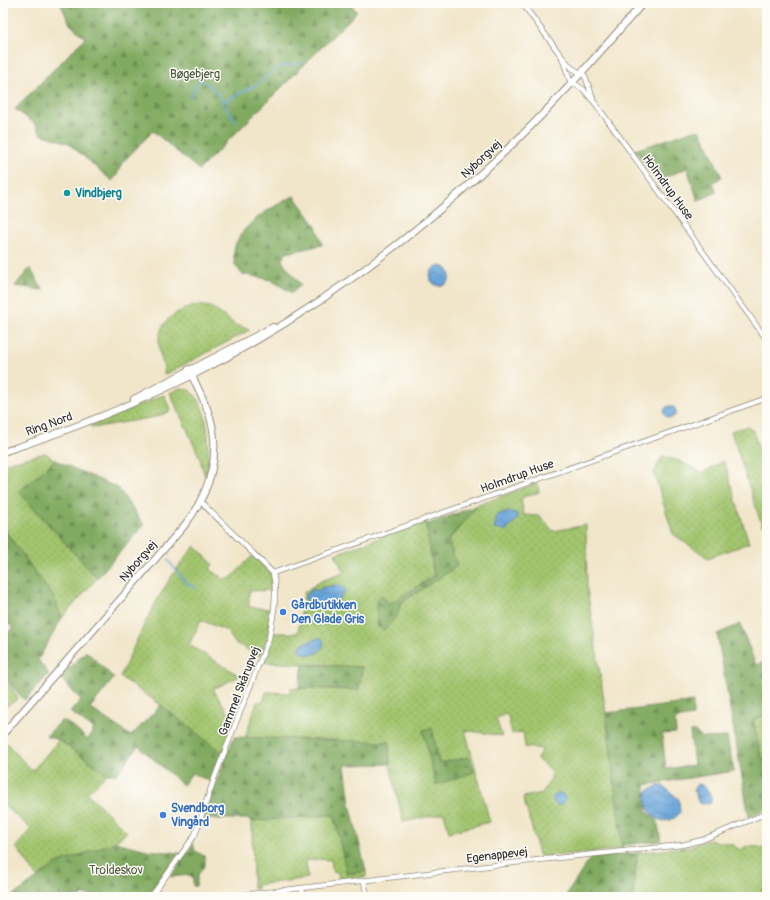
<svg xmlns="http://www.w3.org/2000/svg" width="770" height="900" viewBox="0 0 770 900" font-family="Pangolin,sans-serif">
<defs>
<pattern id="grass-dots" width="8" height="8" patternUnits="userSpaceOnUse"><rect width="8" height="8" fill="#a2c56e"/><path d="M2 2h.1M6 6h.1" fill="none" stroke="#8ca95f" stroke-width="1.8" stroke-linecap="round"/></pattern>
<pattern id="forest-firs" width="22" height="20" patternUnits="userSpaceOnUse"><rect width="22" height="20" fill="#81aa61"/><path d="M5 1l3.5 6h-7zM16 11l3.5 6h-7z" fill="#6a8b50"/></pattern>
<pattern id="water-waves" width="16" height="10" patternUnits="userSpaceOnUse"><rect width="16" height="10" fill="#69a6da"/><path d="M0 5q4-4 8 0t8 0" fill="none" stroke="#5787b1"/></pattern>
</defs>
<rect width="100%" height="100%" fill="#fdfcf7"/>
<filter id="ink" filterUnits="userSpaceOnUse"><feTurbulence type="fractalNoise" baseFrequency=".025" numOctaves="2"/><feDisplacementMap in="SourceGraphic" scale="8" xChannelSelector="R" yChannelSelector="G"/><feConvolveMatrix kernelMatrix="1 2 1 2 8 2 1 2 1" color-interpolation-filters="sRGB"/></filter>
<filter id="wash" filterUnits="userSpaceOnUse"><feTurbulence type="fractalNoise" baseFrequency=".012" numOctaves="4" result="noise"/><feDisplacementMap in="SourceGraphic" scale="16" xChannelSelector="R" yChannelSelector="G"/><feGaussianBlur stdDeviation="0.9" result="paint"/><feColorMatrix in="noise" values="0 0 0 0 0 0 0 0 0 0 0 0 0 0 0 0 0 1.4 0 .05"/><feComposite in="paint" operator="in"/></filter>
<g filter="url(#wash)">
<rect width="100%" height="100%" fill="#f1e6ca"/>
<!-- grass -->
<g fill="url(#grass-dots)" stroke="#66784c" fill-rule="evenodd">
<path d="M197 305 211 307 236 325 250 330 164 375C165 365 162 363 160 354 154 325 171 312 197 305Z"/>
<path d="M180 388C210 388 211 452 207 473L204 474 199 456 170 393Z"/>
<path d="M164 395 170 409 169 412 155 417 92 428 91 425Z"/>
<path d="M748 426 753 431 767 476V525L762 526 731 431Z"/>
<path d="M45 453 55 460 19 492 97 578 62 618 54 598 3 528V464Z"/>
<path d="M662 456 679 461 702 473 724 461 749 543 708 558 673 534 654 473Z"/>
<path d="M537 483 539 492 523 497 521 500 524 515 540 516 553 531 586 525 587 589 606 713 623 849 540 857 523 797 542 793 551 779 550 770 537 759 542 749 525 747 523 732 512 734 508 716 505 714 496 719 502 736 465 730 490 822 449 832 444 813 403 822 390 764 389 742 245 738 257 702H263L266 692 290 693 291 688H299L359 690 362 667 263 662 273 633H298L304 592 321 581 344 573 335 554 426 521 434 576 389 605 382 595 376 600 378 627 396 618 401 603 457 566 448 541 478 505ZM432 729 439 763 436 784 424 730Z"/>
<path d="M195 546 213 564 210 569 224 579 231 578 252 556C266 568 273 570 272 590L249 591V607L271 609C272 626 266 641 260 656L235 643 227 631 201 620 189 645 240 676 213 689 229 714 235 717 223 754 161 705 120 677C141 631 161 584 195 546Z"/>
<path d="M3 673 18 699 3 708Z"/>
<path d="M767 714V762L761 757 753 719Z"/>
<path d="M4 740 32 771 59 740 107 774 87 793 127 832 115 842 57 864 38 878 16 847 31 829 3 804Z"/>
<path d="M334 815 347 874 366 871V877L339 879 338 872H333L331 860 319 859 306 861 308 878 257 885V889H253L252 821Z"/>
<path d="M708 840 731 844 740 850 747 846 767 848V872L763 897H633L637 853 687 847Z"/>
</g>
<!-- forest -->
<g fill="url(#forest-firs)" stroke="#566a46">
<path d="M60 3H350L357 12 199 170 153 131 122 163 116 177 112 181 68 143 41 134 34 123 15 109 85 38 70 24Z"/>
<path d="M695 130 701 131 722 177 713 183 717 192 698 201 687 168 657 181 635 150Z"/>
<path d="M294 196 316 226 322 245 286 253 282 261 301 285 292 293 271 280 242 274C240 271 236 267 235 264 225 232 271 207 294 196Z"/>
<path d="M30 268 43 290 15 286Z"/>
<path d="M55 460 118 488 144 525 97 578 19 492Z"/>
<path d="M478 505 448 540 457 566 401 603 396 618 384 630 378 627 376 600 381 595 389 604 434 576 426 525Z"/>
<path d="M3 528 54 598 62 618 38 660 49 674 25 700C0 678 3 661 3 629L8 633 12 628 11 624 3 625Z"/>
<path d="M740 624 756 665 767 660V714L753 720 761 757 767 762V809L749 817 717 634Z"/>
<path d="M86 651 114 678 90 708 131 736 161 705 223 754 211 782 192 773 183 785 138 746 117 774H107L59 740 46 736 62 720 72 726 88 740 94 729 70 712 81 700 60 678Z"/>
<path d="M303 664 362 667 359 690 299 688Z"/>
<path d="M693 702V716L675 719 676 733 662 734 666 769 694 765 690 732H696L702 738 727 737 734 771 645 785 647 812 657 820 661 841 622 845 606 713Z"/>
<path d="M432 728 439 763 469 757 474 772 436 785 423 730Z"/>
<path d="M234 737 389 742 390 764 345 765 350 804 366 871 347 874 334 815 252 821 246 819H202Z"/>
<path d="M115 842 147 850 180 853 146 897 82 895 81 897H11L57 864Z"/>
<path d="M193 844 195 851 204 856C207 868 204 865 199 873 197 877 197 882 196 886H193V877L189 875 171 877Z"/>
<path d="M637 853 633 897H565L591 857Z"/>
</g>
<!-- water -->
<g fill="url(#water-waves)" stroke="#4a6882">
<circle cx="440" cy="276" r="10"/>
<circle cx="670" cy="412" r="6"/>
<path d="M509 512 517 513 518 518 506 531 501 529 494 530 497 515Z"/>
<path d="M336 585 343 587 346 591 337 601 324 607 305 599 306 595 313 589 318 591 321 588Z"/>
<path d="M318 638H322C328 648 316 655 308 655L299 650 301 645Z"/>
<path d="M697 784C705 784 713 795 711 803L701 804 698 802 694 789Z"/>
<path d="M658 786H663L679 799 680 813C665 832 640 813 647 791Z"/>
<circle cx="559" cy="799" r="6"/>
</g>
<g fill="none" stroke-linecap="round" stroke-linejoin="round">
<!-- stream -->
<g stroke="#69a6da" stroke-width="1.5">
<path d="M190 97 200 79 214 89 237 123"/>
<path d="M223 102 256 85 278 67 302 63"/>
<path d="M168 560 186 583 196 588"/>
</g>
</g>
</g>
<g filter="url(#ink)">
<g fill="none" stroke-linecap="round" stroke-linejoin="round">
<!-- street casing -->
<g stroke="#8e887a" stroke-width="6">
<g id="street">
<path d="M522 3 562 57 572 68 585 76 593 98"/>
<path d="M562 57 570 81 583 89 595 103 767 340"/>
<path d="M273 573 767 398"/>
<path d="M364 881 367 897"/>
<path d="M302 888 303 897"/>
<path d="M151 897 195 835 214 779 269 638C273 618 278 593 273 573L201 502"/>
<path d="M225 897 538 860 682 845 702 840 767 813"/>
<path d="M765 897 767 883"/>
</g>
</g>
<!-- secondary casing -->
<g stroke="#8e887a" stroke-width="8">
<g id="secondary">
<path d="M134 399 273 327"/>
<path d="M3 452C67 431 131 406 191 376 299 322 399 249 487 168 544 117 593 60 643 3"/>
<path d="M3 734 184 526C210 493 223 452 208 411 203 397 195 383 189 369"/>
</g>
</g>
<!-- street -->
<use href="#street" stroke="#fff" stroke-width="4.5"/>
<!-- secondary -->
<use href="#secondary" stroke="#fff" stroke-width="6"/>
</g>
</g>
<!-- markers -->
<circle fill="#0f9aa8" stroke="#fdfcf7" stroke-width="1.5" cx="67" cy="193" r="4"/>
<g fill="#3f7fe0" stroke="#fdfcf7" stroke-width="1.5">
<circle cx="283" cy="612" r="4"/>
<circle cx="163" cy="815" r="4"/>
</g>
<g text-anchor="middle" stroke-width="3" stroke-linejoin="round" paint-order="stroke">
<!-- park labels -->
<g font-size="12" fill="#4f593f" stroke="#fdfcf7">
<text x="195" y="78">Bøgebjerg</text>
<text x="116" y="874">Troldeskov</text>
</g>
<!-- street labels -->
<g font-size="12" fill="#2b2b2b" stroke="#fdfcf7">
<text transform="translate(481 159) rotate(-43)" y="4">Nyborgvej</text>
<text transform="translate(668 187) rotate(54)" y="4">Holmdrup Huse</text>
<text transform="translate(49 424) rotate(-20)" y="4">Ring Nord</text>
<text transform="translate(517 476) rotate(-20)" y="4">Holmdrup Huse</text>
<text transform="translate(138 561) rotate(-49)" y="4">Nyborgvej</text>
<text transform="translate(239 691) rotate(-69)" y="4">Gammel Skårupvej</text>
<text transform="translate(497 855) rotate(-7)" y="4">Egenappevej</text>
</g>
<!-- culture labels -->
<g font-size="12" font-weight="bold" fill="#0d838f" stroke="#fdfcf7" text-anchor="start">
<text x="75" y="197">Vindbjerg</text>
</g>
<!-- shop labels -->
<g font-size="12" font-weight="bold" fill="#366cbe" stroke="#fdfcf7" text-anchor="start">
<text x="291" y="609">Gårdbutikken<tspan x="291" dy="14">Den Glade Gris</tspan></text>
<text x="171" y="812">Svendborg<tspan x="171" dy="14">Vingård</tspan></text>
</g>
</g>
<!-- margin -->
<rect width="770" height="900" fill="none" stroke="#fdfcf7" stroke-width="16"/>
</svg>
